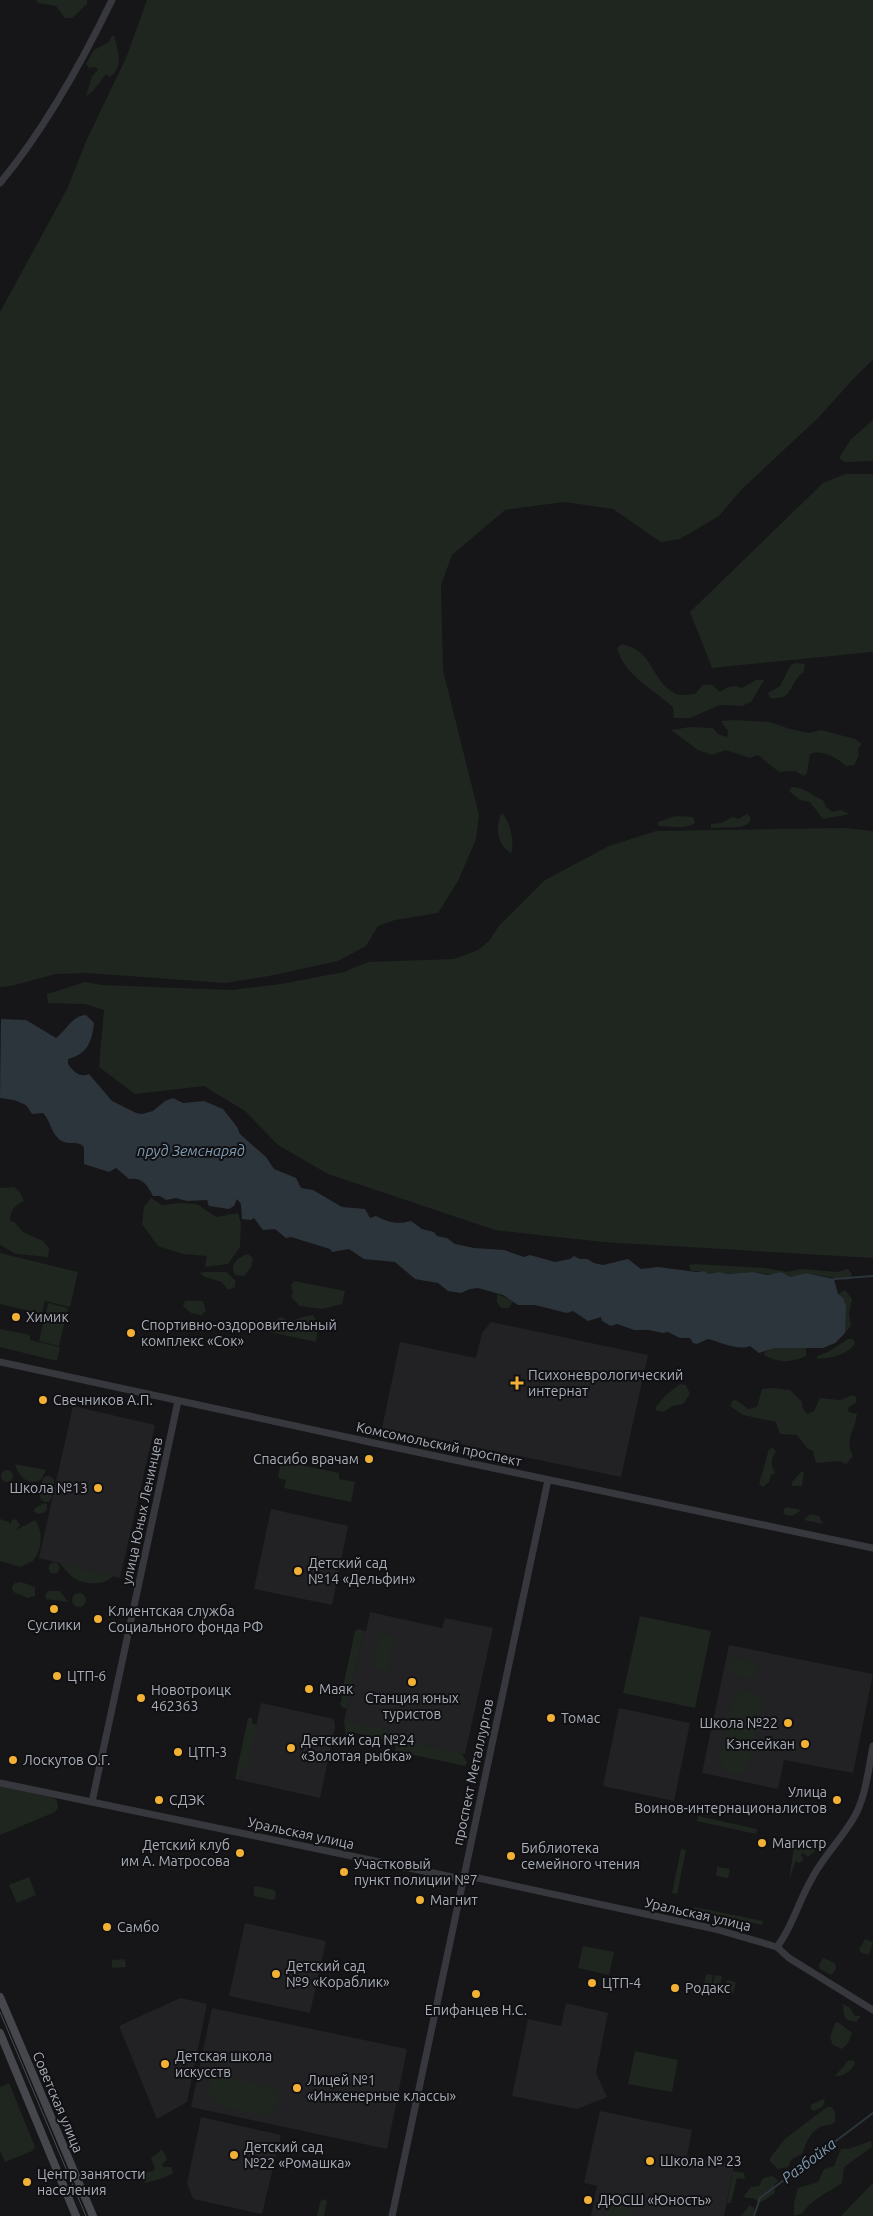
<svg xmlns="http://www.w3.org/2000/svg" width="873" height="2216" viewBox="0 0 873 2216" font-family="Ubuntu,sans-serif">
<rect width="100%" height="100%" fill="#161618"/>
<!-- built -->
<g fill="#222225">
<path d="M491 1322 648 1355 621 1477 382 1428 400 1342 476 1358 482 1333Z"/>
<path d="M73 1406 155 1425 120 1578 39 1558Z"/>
<path d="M271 1509 348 1526 332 1605 254 1589Z"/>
<path d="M370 1612 442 1628 445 1618 493 1628 465 1754 390 1738 344 1721 364 1631H366Z"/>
<path d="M729 1645 873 1674 853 1773 784 1760 778 1789 702 1773Z"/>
<path d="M261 1703 334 1719 335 1727 320 1798 240 1780 242 1768 247 1769Z"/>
<path d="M619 1708 690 1723 674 1801 603 1786Z"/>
<path d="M245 1923 326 1941 310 2013 229 1996Z"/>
<path d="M180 1998 207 2004 187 2102 157 2119 119 2026Z"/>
<path d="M566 2003 608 2013 596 2073 607 2097 577 2109 512 2096 528 2019 561 2026Z"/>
<path d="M212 2008 407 2049 387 2149 191 2107Z"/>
<path d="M600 2111 692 2130 687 2156 734 2165 724 2216H591L597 2186 584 2183Z"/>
<path d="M201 2117 281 2135 262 2214 193 2199 187 2183Z"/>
</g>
<!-- green -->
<g fill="#1e261f">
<path d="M36 0H87V4L72 18H65L56 6 38 3Z"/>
<path d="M147 0H873V360L857 375 818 418 742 489 719 516 680 539 661 542 613 509 564 502 505 510 452 555 441 585 443 670 479 815 476 839 458 881 438 913 395 920 378 926 366 946 338 961 269 976 225 983 87 973 56 974 11 986 0 987V312L67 189 87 139 126 58Z"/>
<path d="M112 36H114C118 50 124 67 110 77L106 74 92 92 86 96 92 76 98 70 96 67 89 68 86 64 94 50 109 42Z"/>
<path d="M873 420V461L845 462 839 458 851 439Z"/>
<path d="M845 474H873V655L872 652 712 668 690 612 823 483Z"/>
<path d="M622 644C655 651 650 681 676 694 681 696 690 694 695 694L703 685H712L720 692C728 686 733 684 742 688L756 680H764L751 702 742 706 720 705 690 718H674L673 707C653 689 624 675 617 648Z"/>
<path d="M796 663 805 664 804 672C788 682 795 701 770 698L768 693 780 686 791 665Z"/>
<path d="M735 720 770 722 790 729 809 733 821 730 855 739 862 744 858 749 859 755 854 765 846 766C837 758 822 749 810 754L807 773 804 776 795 771 779 772 758 755 750 758 726 750 712 755 698 750 671 730 690 727 713 728 718 734 727 737 728 731 721 721Z"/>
<path d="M792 787C807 788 810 795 823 800L826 807 833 812 841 810 850 814 823 819 810 802 800 800 789 791Z"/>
<path d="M502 813C510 821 515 843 511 853 498 846 494 827 502 813Z"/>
<path d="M747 814 751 818 749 823 741 827 711 828V824L721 823 733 817 738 819Z"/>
<path d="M675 816 693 817 695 823C684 831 671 825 658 826V822Z"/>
<path d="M847 828 873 831V1258L603 1242 495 1230 328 1174 278 1145 245 1111 204 1086 135 1094 99 1067 104 1010 85 1004 48 1003 47 994 85 982 102 985 232 990 281 984 344 972 368 962 454 959 478 950 489 941 499 926 545 880 609 846 656 831Z"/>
<path d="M14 1187 20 1192 24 1201C14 1206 10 1210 10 1221L14 1222 23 1232 43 1241 49 1248 48 1257 16 1254 0 1245V1188Z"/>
<path d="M151 1198 162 1205 178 1203 197 1204 216 1217 238 1213 241 1223 240 1247 228 1264 205 1267 207 1256 183 1254 158 1246 142 1224 144 1207Z"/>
<path d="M0 1253 78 1272 70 1307 45 1301 42 1314 0 1304Z"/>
<path d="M248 1254 253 1258 251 1267 244 1276 235 1275C229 1264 238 1257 248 1254Z"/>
<path d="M694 1264 765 1268 787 1272 801 1269 838 1272 848 1269 852 1274 850 1279 846 1280 806 1273 790 1277 753 1272 728 1274 719 1272 709 1274 704 1271H691L689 1265Z"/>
<path d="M204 1272H226L235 1280V1287L228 1290 222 1282 205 1277 200 1273Z"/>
<path d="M294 1281 345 1291 342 1304 322 1309 300 1306 291 1297 293 1293 291 1285Z"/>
<path d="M845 1290 852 1299 849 1314 851 1326 845 1333 838 1294Z"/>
<path d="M497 1294 513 1301 509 1308H501L497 1302Z"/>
<path d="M185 1301H203L206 1311 201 1315 191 1313 183 1306Z"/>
<path d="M48 1303 68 1308 59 1346 39 1341Z"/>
<path d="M313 1315 318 1324 316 1342 270 1332 278 1318 282 1317 290 1323 299 1318Z"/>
<path d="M0 1329 30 1335V1340L60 1347 57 1361 0 1347Z"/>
<path d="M848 1339H853L855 1343C848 1355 831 1358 817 1359V1356L828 1352Z"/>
<path d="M775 1348H806V1356C791 1363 778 1363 764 1355L766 1351Z"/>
<path d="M680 1384 686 1385 690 1394 683 1404 673 1406 663 1412 657 1411 655 1408 666 1395Z"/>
<path d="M773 1388 790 1390 802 1402V1407L807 1414 814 1411 820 1398 840 1400 853 1395 856 1397V1402L848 1408 849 1412 857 1414C855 1432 844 1438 853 1456L846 1464 840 1461 816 1463 813 1451 807 1448 797 1435 780 1434 776 1422 743 1415 730 1406 733 1400 738 1401 748 1409 757 1407 762 1389Z"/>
<path d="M773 1448 776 1452C770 1460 771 1465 775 1473L771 1475 769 1482 763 1487 759 1484 769 1449Z"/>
<path d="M281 1461 339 1473V1479L355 1482 351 1502 284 1488 286 1480 278 1478Z"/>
<path d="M15 1464 46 1470 41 1480C27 1486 18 1476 15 1464Z"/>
<circle cx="7" cy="1476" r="6"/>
<path d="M802 1471 804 1472 802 1486H792V1482Z"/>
<circle cx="48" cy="1482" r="6"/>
<circle cx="46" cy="1496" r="6"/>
<path d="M44 1503 47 1504V1510L43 1513 37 1514 34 1511 35 1508Z"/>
<path d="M787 1507 801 1510C795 1515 791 1518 783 1513L784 1509Z"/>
<path d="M810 1514 819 1516 823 1524 804 1520Z"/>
<path d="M0 1519 9 1522 10 1525 12 1520 16 1519 20 1525 16 1530 35 1520C44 1533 42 1548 33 1561L20 1567 0 1561Z"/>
<circle cx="54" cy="1568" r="5.5"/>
<path d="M60 1563 113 1576C104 1586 85 1585 74 1578 69 1575 64 1568 60 1563Z"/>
<path d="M21 1582 35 1587V1596L28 1598 13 1592 12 1587 15 1583Z"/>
<path d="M48 1591H60L68 1602 46 1599 45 1595Z"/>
<circle cx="79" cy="1600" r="7"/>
<path d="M640 1616 711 1631 695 1708 623 1693Z"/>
<path d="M358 1629 364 1631 347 1708H343L340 1704 342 1699 341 1696 355 1631Z"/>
<path d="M379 1635 394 1638 387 1671 372 1668Z"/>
<path d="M731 1657 758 1663 754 1679 727 1673Z"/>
<path d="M746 1690 757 1694 762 1704 748 1765 743 1772 737 1774 728 1773 723 1768 720 1757 734 1698 739 1692Z"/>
<path d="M248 1718H252V1723L257 1725 247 1769H242L240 1780 235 1779Z"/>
<path d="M344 1721 388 1730 391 1738 461 1753 467 1762 465 1766 395 1751 396 1742 351 1732 349 1736H346Z"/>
<path d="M0 1786 54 1798 57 1801 58 1808 55 1812 0 1835Z"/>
<path d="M698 1816 757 1829 756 1834 697 1821Z"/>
<path d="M795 1841 805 1845H815V1851L808 1857 803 1853 801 1854 803 1860 799 1863 796 1861 789 1879Z"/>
<path d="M681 1849 686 1850 677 1894 672 1893Z"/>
<path d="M717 1867 730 1869 728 1878 716 1876Z"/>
<path d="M29 1877 36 1895 17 1903 9 1885Z"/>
<path d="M257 1886 274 1890 276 1892 275 1899 272 1900 254 1896V1887Z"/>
<path d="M694 1907 763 1921 762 1925 693 1910Z"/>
<path d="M865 1939 873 1942 869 1955 862 1953 859 1950Z"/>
<path d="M583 1946 614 1952 609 1975 578 1968Z"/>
<path d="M823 1958 835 1963 836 1969 831 1975 820 1969 819 1965Z"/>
<path d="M125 1959 126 1967 112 1968V1960Z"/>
<path d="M706 1974 713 1975 710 1990 703 1989Z"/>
<path d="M715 1975 722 1976 718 1994 711 1992Z"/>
<path d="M727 1980 736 1982 733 1994 724 1992Z"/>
<path d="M843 2004 850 2008 855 2016H861L856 2022 847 2020 844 2015Z"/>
<path d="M838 2022 852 2033 848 2043 842 2049 833 2045 830 2038 835 2023Z"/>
<path d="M635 2051 678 2060 672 2092 628 2084Z"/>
<path d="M853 2060 855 2063C852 2071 843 2077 835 2076L848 2061Z"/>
<path d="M224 2076 272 2088 278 2096 275 2109 269 2114 262 2115C248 2112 203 2108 209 2087 211 2080 217 2077 224 2076Z"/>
<path d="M9 2083 35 2147 32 2151 5 2162 0 2151V2087Z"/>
<path d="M823 2099 825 2101 822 2107 814 2111 811 2109V2105Z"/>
<path d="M827 2107H832L835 2112V2122C828 2127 826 2124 820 2127 809 2133 806 2144 802 2154L792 2159 788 2167 778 2169 770 2161V2158L785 2139Z"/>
<path d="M871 2141 872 2147 844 2167 842 2183C830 2191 809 2201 803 2213L794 2216V2203L798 2188 818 2182 824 2169 834 2166 841 2149C852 2150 860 2144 871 2141Z"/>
<path d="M161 2150 164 2152 167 2160 162 2164 163 2167H171L173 2173C164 2179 155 2180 146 2183L142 2180 144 2173 153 2171 155 2168 151 2158Z"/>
<path d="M733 2171 744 2173 745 2177 744 2179 737 2178 731 2203H727Z"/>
<path d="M773 2176 778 2181 774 2185 775 2193 760 2203 753 2198H746L744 2196 751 2187 759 2186 763 2178Z"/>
<path d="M873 2183V2216H841Z"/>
<path d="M323 2199 327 2201 324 2216H317L320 2202Z"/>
<path d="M619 2202 630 2207 633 2216H605L609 2206Z"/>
<path d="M750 2205 754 2208V2216H741Z"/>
</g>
<!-- water -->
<path fill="#2c353c" d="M86 1015 94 1023C92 1041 88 1054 68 1059V1064C73 1071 79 1078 89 1074L112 1101 136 1113 142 1114 153 1111 165 1101 173 1098 183 1103 204 1101 223 1109 237 1127 240 1134 266 1157 274 1169 296 1178 301 1188 313 1190 342 1207 365 1209 370 1218 376 1216C388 1222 397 1225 411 1221L422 1229 434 1232 437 1236 447 1238 455 1244 474 1248 504 1250 524 1257 530 1255 555 1262 570 1259 574 1256 580 1259H587L594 1263 603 1265 628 1259 641 1269 658 1267 696 1272 704 1271 709 1274 719 1272 728 1274 753 1272 768 1275 781 1272 790 1277 806 1273 834 1279 838 1294 843 1298 846 1306 845 1333 835 1343 823 1348H775L759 1353 750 1346C739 1351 720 1342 708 1339L697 1344 693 1343 690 1338H680L668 1332 663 1333 649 1330H634L617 1324 611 1326 602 1321 601 1317 588 1321 573 1311 567 1313 535 1305H518L503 1295 478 1288 470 1289 461 1293 448 1291 438 1283 415 1279 395 1262 364 1259 349 1249 332 1252 330 1249 291 1237 286 1238 275 1229 263 1230 254 1218 251 1220 242 1219 241 1204 237 1199 234 1206 229 1209 209 1206 207 1200 187 1201 176 1198 166 1200 160 1196H153C147 1185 143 1177 129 1179L116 1168 109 1172 84 1164V1148L82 1145C74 1141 69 1145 62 1141 51 1135 51 1121 43 1113L32 1114 26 1105 14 1100 0 1098 1 1019 26 1020 56 1038C67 1030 71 1016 86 1015Z"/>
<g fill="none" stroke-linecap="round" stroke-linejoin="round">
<!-- stream -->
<g stroke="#2c353c" stroke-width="2">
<path d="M834 1279 873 1276"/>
<path d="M754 2216 760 2198 873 2113"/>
</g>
<!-- tertiary -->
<g stroke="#37383d" stroke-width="7">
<path d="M0 183C45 129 81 64 112 0"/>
<path d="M0 1362 374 1443 873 1548"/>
<path d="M0 1783 462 1879 478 1878 715 1929 777 1947 789 1958 873 2010"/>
<path d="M92 1802 178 1401"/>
<path d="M777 1947C792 1928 798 1903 810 1882 821 1859 840 1841 853 1819 866 1798 868 1770 873 1746"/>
<path d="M392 2216 548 1480"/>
</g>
<!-- secondary -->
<g stroke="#45474d" stroke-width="8">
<path d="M0 1997 93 2216"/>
<path d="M0 2033 76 2216"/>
</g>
<!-- tram -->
<path stroke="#4a4c52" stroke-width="1" d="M0 2012 86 2216"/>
</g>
<!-- markers -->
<g fill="#f2b134" stroke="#111113" stroke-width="2">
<circle cx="16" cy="1317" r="5"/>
<circle cx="131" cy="1333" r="5"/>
<path d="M514.5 1375.5h5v5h5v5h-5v5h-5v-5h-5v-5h5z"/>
<circle cx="43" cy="1400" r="5"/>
<circle cx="369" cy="1459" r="5"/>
<circle cx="98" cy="1488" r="5"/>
<circle cx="298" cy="1571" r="5"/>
<circle cx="54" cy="1609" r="5"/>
<circle cx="98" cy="1619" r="5"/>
<circle cx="57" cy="1676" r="5"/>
<circle cx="412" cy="1682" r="5"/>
<circle cx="309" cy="1689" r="5"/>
<circle cx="141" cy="1698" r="5"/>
<circle cx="551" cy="1718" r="5"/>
<circle cx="788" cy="1723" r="5"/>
<circle cx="805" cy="1744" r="5"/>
<circle cx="291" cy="1748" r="5"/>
<circle cx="178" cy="1752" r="5"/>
<circle cx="13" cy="1760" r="5"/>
<circle cx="159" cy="1800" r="5"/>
<circle cx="837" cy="1800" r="5"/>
<circle cx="762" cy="1843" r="5"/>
<circle cx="240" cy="1853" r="5"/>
<circle cx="511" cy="1856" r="5"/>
<circle cx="344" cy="1872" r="5"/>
<circle cx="420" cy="1900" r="5"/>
<circle cx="107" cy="1927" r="5"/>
<circle cx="276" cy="1974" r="5"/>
<circle cx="592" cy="1983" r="5"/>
<circle cx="675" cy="1988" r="5"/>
<circle cx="476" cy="1994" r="5"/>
<circle cx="165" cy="2064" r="5"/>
<circle cx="297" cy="2088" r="5"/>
<circle cx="234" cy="2155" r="5"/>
<circle cx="650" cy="2161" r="5"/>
<circle cx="27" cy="2182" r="5"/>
<circle cx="588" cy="2200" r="5"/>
</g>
<g text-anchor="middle" stroke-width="4" stroke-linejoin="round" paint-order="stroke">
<!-- poi labels -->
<g font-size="14" fill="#a8adb8" stroke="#111113" text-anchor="start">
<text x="26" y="1322">Химик</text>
<text x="141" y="1330">Спортивно-оздоровительный<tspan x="141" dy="16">комплекс «Сок»</tspan></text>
<text x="528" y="1380">Психоневрологический<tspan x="528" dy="16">интернат</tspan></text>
<text x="53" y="1405">Свечников А.П.</text>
<text x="359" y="1464" text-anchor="end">Спасибо врачам</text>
<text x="88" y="1493" text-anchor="end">Школа №13</text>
<text x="308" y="1568">Детский сад<tspan x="308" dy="16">№14 «Дельфин»</tspan></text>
<text x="108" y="1616">Клиентская служба<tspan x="108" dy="16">Социального фонда РФ</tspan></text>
<text x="54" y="1630" text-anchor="middle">Суслики</text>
<text x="67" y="1681">ЦТП-6</text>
<text x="319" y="1694">Маяк</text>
<text x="151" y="1695">Новотроицк<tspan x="151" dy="16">462363</tspan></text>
<text x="412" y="1703" text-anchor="middle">Станция юных<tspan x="412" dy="16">туристов</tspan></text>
<text x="561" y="1723">Томас</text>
<text x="778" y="1728" text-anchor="end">Школа №22</text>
<text x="301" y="1745">Детский сад №24<tspan x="301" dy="16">«Золотая рыбка»</tspan></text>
<text x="795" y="1749" text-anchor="end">Кэнсейкан</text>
<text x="188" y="1757">ЦТП-3</text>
<text x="23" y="1765">Лоскутов О.Г.</text>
<text x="827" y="1797" text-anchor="end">Улица<tspan x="827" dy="16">Воинов-интернационалистов</tspan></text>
<text x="169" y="1805">СДЭК</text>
<text x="772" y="1848">Магистр</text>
<text x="230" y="1850" text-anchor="end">Детский клуб<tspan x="230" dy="16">им А. Матросова</tspan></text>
<text x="521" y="1853">Библиотека<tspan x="521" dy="16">семейного чтения</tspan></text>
<text x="354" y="1869">Участковый<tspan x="354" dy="16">пункт полиции №7</tspan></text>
<text x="430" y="1905">Магнит</text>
<text x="117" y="1932">Самбо</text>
<text x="286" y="1971">Детский сад<tspan x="286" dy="16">№9 «Кораблик»</tspan></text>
<text x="602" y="1988">ЦТП-4</text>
<text x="685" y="1993">Родакс</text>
<text x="476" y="2015" text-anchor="middle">Епифанцев Н.С.</text>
<text x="175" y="2061">Детская школа<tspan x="175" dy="16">искусств</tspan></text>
<text x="307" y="2085">Лицей №1<tspan x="307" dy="16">«Инженерные классы»</tspan></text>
<text x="244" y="2152">Детский сад<tspan x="244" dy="16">№22 «Ромашка»</tspan></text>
<text x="660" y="2166">Школа № 23</text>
<text x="37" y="2179">Центр занятости<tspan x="37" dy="16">населения</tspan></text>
<text x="598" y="2205">ДЮСШ «Юность»</text>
</g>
<!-- street labels -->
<g font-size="14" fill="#a8adb8" stroke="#111113">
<text transform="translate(439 1444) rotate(12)" y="5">Комсомольский проспект</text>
<text transform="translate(142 1511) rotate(-78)" y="5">улица Юных Ленинцев</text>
<text transform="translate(473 1772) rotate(-78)" y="5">проспект Металлургов</text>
<text transform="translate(301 1833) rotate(12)" y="5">Уральская улица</text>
<text transform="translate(698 1914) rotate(13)" y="5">Уральская улица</text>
<text transform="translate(58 2102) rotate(67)" y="5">Советская улица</text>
</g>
<!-- water labels -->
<g font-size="15" font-style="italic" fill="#7f9bb3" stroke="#111113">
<text x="191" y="1156">пруд Земснаряд</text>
<text transform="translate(809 2161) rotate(-37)" y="5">Разбойка</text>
</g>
</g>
</svg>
